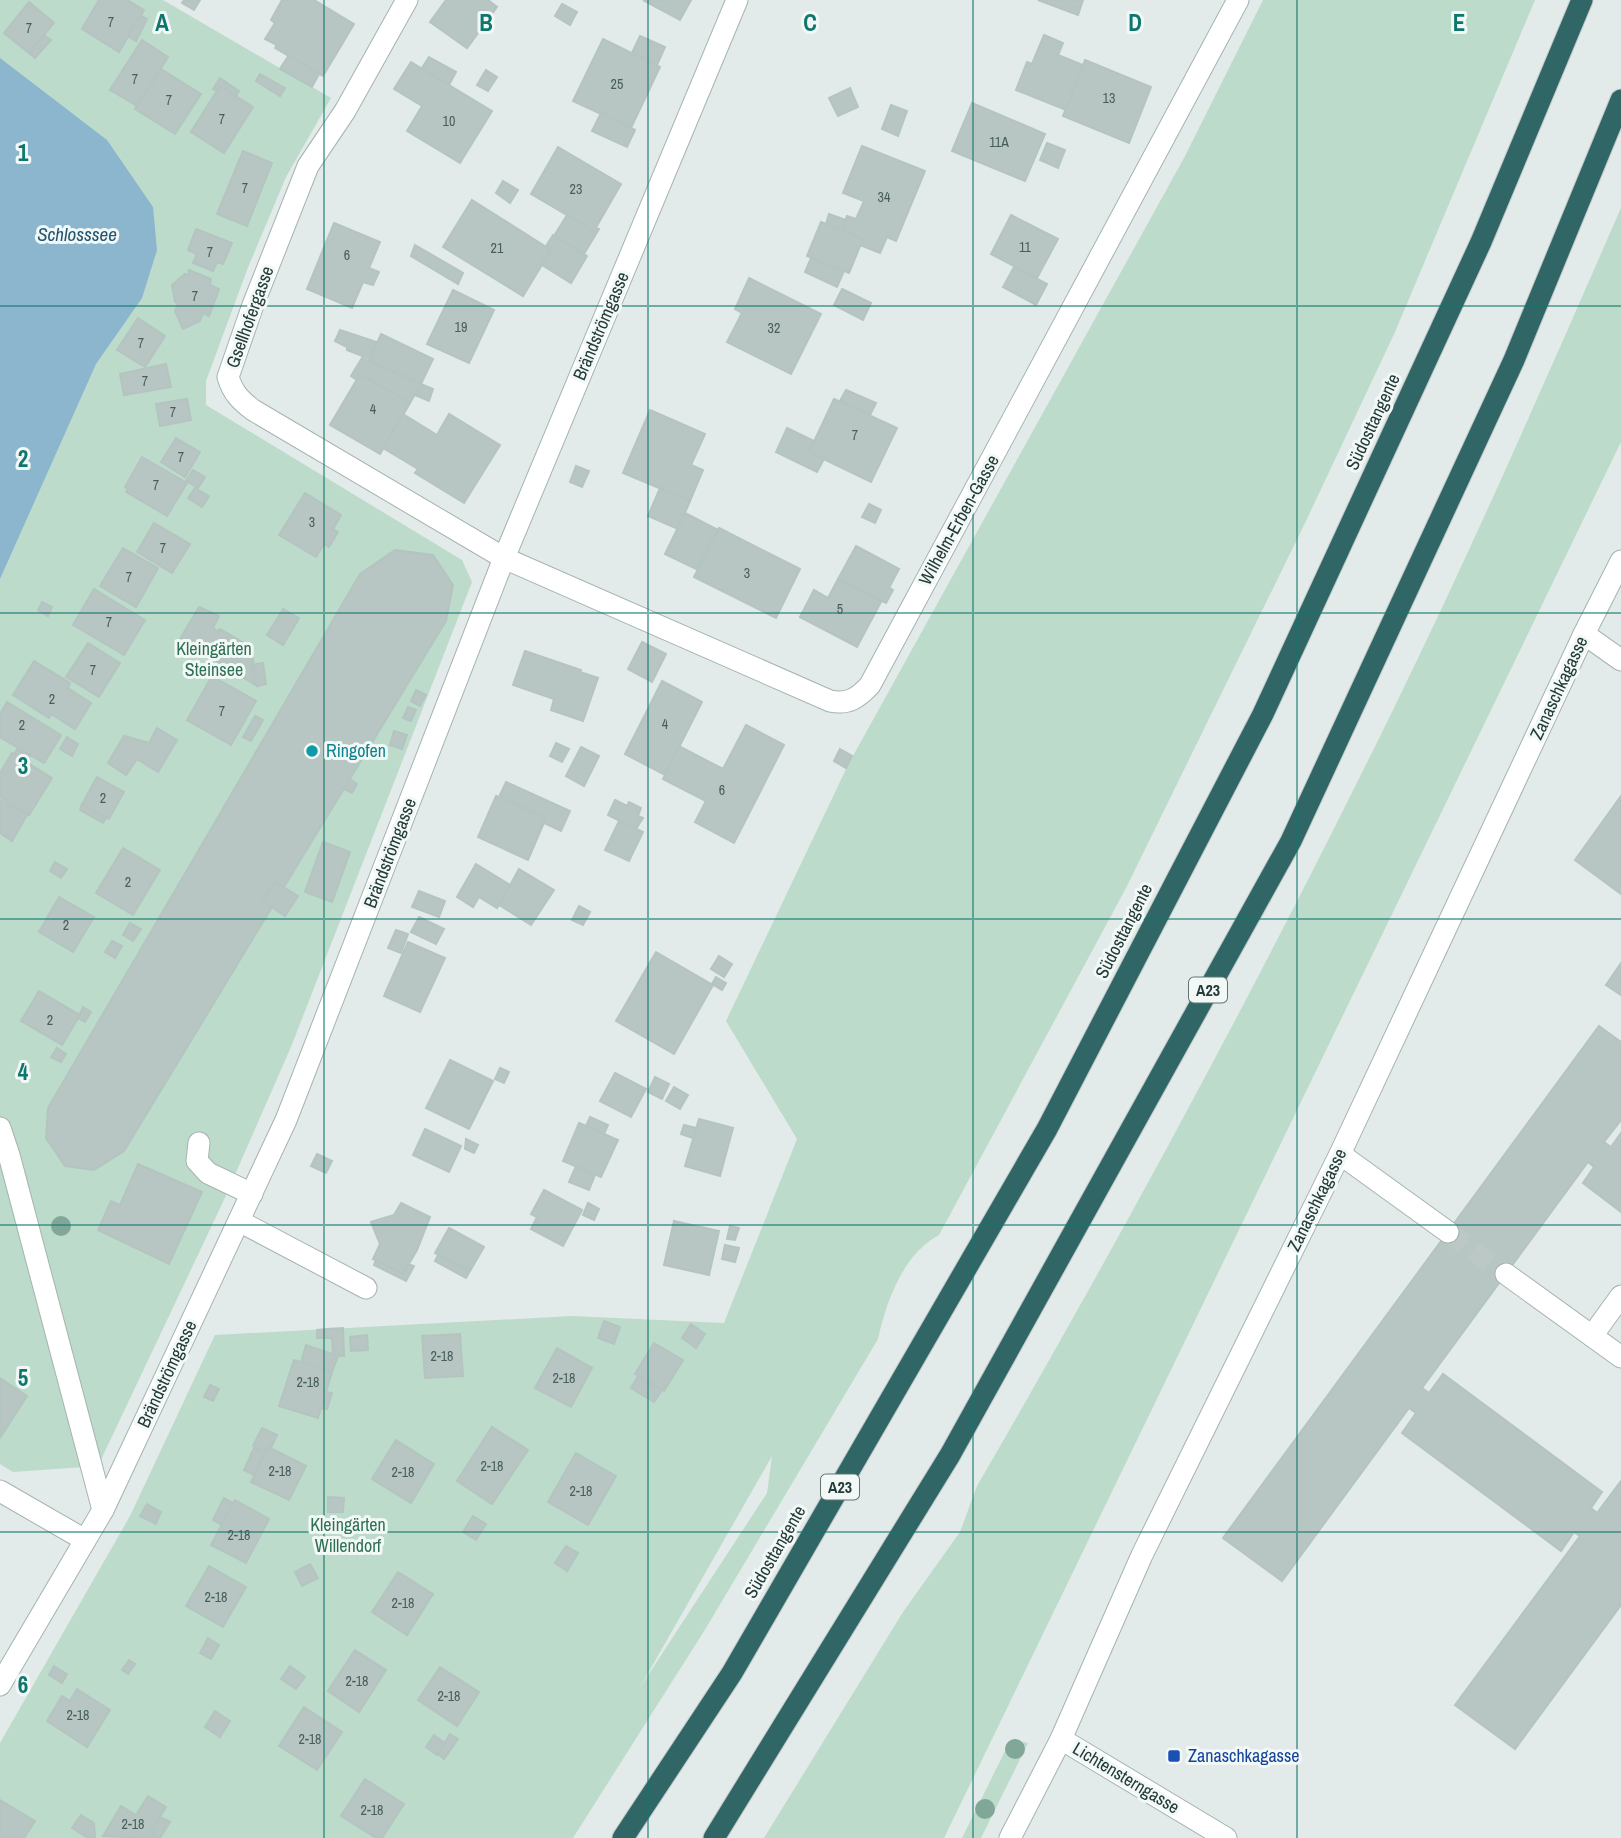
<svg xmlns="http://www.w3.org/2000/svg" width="1621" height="1838" viewBox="0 0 1621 1838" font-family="'Archivo Narrow',sans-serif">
<rect width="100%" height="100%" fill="#e2ebe9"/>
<!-- green -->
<g fill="#bcdbcb" fill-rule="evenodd">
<path d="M0 0H163L331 98 286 177 247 270 206 381V405L462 560 472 582 291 1047 223 1202 98 1466 13 1472 0 1464Z"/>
<path d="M1263 0H1535L1395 332 1306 521 1126 888 939 1235C903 1254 886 1302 878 1339L706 1628 573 1838H0V1743L130 1516 215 1335 572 1316 724 1323 797 1139 726 1021 848 765 1184 158ZM772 1456 767 1493 639 1689Z"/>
<path d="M1621 208V442L944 1838H764L903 1612 960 1532 977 1486C1124 1233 1263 975 1392 712 1473 547 1547 377 1621 208Z"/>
<path d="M1014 1740 1028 1743 981 1838H962L1010 1741Z"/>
</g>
<!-- water -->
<path fill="#8cb6ce" d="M0 58 107 140 153 207 157 250 142 298 96 364 0 579Z"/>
<!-- building -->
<g fill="#b7c6c2" stroke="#b4c4c1" stroke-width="2">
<path d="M99 0H127L144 10 119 52 82 29Z"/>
<path d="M184 0H200L194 10 182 3Z"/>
<path d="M282 0H314L354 24 323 76 275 48 277 45 265 39 275 23 271 20Z"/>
<path d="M446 0H488L497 7 467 48 430 22Z"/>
<path d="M643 0H691L680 20Z"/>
<path d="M1038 0H1083L1078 15Z"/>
<path d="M29 2 54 23 29 53 4 33Z"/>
<path d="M562 4 577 12 570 25 555 16Z"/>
<path d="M140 15 147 19 136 41 128 36Z"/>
<path d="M44 35 51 40 35 58 29 53Z"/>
<path d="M1044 35 1063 43 1058 55 1083 65 1066 110 1016 90 1027 62 1032 64Z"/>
<path d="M640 36 665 47 657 65 632 53Z"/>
<path d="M603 39 660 67 631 128 573 101Z"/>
<path d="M142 40 168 57 137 106 110 90Z"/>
<path d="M289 55 319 74 312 87 280 69Z"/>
<path d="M429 57 456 72 449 85 422 68Z"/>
<path d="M1085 60 1151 87 1129 143 1063 116Z"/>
<path d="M411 62 492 111 460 163 407 131 422 106 394 89Z"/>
<path d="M161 69 201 94 175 134 135 109Z"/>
<path d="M486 70 497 77 488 91 477 85Z"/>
<path d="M260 74 285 88 280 96 256 81Z"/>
<path d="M220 78 239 91 236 96 220 86 217 91 213 89Z"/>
<path d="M220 86 253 107 224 153 191 132Z"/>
<path d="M850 88 858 107 838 116 829 98Z"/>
<path d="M972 103 1045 134 1025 181 952 151Z"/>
<path d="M891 105 907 111 898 136 882 129Z"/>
<path d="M601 113 635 130 627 147 592 131Z"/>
<path d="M1047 143 1065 150 1058 168 1040 160Z"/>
<path d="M862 146 925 171 896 241 887 237 880 253 860 245 863 239 842 230 847 216 856 219 864 201 843 193Z"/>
<path d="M558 147 621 184 594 231 531 194Z"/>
<path d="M243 151 272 163 247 226 217 214Z"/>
<path d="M503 181 518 190 510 203 496 193Z"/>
<path d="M472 200 551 250 523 296 443 247Z"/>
<path d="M829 214 846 220 842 230 826 224Z"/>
<path d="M567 215 594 231 596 228 599 229 584 254 554 236Z"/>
<path d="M1011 215 1058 239 1037 278 991 254Z"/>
<path d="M821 222 863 239 849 273 807 256Z"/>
<path d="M334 223 380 242 369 268 379 272 373 285 363 282 352 308 307 289Z"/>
<path d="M196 229 232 243 223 264 217 262 213 271 193 263 197 254 188 250Z"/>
<path d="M553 235 587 256 571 283 542 265 551 250 546 246Z"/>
<path d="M415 245 463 273 458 284 411 256Z"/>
<path d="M811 258 844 271 837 287 805 272Z"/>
<path d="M1014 267 1047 284 1036 305 1003 287Z"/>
<path d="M189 270 211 279 210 285 219 289 209 316 203 313 200 321 183 329 175 311 178 303 175 302 172 285 185 274 188 275Z"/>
<path d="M749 278 821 314 791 374 727 342 742 313 735 309Z"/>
<path d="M842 289 871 303 863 320 834 305Z"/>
<path d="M453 290 494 310 469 363 427 344Z"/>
<path d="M138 318 165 336 145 367 117 350Z"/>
<path d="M340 330 376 342 370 359 347 350V347L335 341Z"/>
<path d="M381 334 433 359 421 384 369 361Z"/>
<path d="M362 358 421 384 410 403 360 374 357 380 351 376Z"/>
<path d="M166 364 171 387 124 395 120 374Z"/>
<path d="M360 374 410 403 380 454 330 425Z"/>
<path d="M421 384 433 389 429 401 415 395Z"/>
<path d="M846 390 876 403 870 415 840 401Z"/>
<path d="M187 399 191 420 160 426 156 404Z"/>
<path d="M834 399 897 428 871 482 809 452Z"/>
<path d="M650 410 705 434 691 465 703 470 690 501 623 473Z"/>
<path d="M403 414 437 435 449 414 500 445 464 503 415 473 418 469 383 448Z"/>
<path d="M787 428 814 441 809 452 824 459 817 472 776 452Z"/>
<path d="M176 438 200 452 185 477 161 462Z"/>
<path d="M142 457 187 483 167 516 126 492 128 489 125 487Z"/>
<path d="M576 466 589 471 582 487 570 482Z"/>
<path d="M193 470 205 477 198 488 186 481Z"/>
<path d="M195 488 209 496 202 507 188 498Z"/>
<path d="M660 488 690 501 678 529 648 516Z"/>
<path d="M305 493 341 515 333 529 338 532 329 547 324 544 316 557 279 535Z"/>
<path d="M869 504 881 510 875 523 862 517Z"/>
<path d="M685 513 718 530 698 570 665 554Z"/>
<path d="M154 523 190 544 172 573 137 552Z"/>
<path d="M719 528 800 569 776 618 694 577Z"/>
<path d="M856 546 899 569 889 588 893 590 886 603 838 579Z"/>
<path d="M123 548 158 568 136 607 100 586Z"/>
<path d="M395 550 433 555 453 585 446 621 284 887 275 882 263 901 272 907 124 1151 94 1170 65 1166 46 1138 48 1108 360 574Z"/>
<path d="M838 579 881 602 857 647 800 617 814 590 828 598Z"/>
<path d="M94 589 145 620 124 655 73 625Z"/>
<path d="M42 602 52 607 48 616 38 610Z"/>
<path d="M199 607 219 616 213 628 218 631 220 629 251 647 257 686 180 639Z"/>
<path d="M283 609 299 618 283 645 267 635Z"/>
<path d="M642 642 666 654 652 682 628 669Z"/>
<path d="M88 643 120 663 99 697 66 677Z"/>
<path d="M525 651 581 670 580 672 598 678 583 721 551 710 554 699 513 685Z"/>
<path d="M34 661 70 683 68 688 91 703 75 729 51 714 49 718 13 695Z"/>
<path d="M263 663 266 684 257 686 252 665Z"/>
<path d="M212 676 256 701 231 745 187 720Z"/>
<path d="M662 681 702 702 665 775 625 754Z"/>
<path d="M416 690 426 695 420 706 411 701Z"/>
<path d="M7 702 61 735 44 763 0 737V714Z"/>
<path d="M408 707 416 710 411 721 403 718Z"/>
<path d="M255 716 263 720 251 741 243 737Z"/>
<path d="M746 725 784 745 734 843 695 822 706 801 663 779 679 746 723 769Z"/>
<path d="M157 728 177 740 158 772 137 759 126 775 108 763 124 736 149 743Z"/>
<path d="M394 731 407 735 402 749 390 745Z"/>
<path d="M67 737 78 744 72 756 60 749Z"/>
<path d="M556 743 569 749 562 762 550 756Z"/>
<path d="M581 747 599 756 584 786 566 776Z"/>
<path d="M17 749 30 756 27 763 14 755Z"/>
<path d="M840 749 852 756 846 768 834 761Z"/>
<path d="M12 753 52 778 29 815 0 797V773Z"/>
<path d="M97 777 124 792 109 819 82 804Z"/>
<path d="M350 779 357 784 352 793 344 789Z"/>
<path d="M506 782 570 811 561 831 544 823 546 818 499 797Z"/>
<path d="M496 796 546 818 528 860 478 837Z"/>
<path d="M1621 796V894L1575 860Z"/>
<path d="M0 800 27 815 12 841 0 833Z"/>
<path d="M615 800 627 806 629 802 641 808 638 816 643 818 636 829 608 815Z"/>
<path d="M82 804 106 818 103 823 80 810Z"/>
<path d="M619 821 643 832 629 861 605 850Z"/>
<path d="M323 842 350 852 332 902 305 892Z"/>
<path d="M123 848 160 870 133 915 96 893Z"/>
<path d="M55 862 67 869 61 878 50 871Z"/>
<path d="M476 864 510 885 497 908 479 897 473 907 457 897Z"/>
<path d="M519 869 554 890 531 925 499 905Z"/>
<path d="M275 882 298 896 285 916 263 901Z"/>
<path d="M419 891 445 901 439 917 412 907Z"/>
<path d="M59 897 94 917 73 952 39 932Z"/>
<path d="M579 906 590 912 583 925 572 920Z"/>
<path d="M419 917 444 929 436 944 411 932Z"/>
<path d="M130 923 141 929 133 941 123 935Z"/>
<path d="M396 930 408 934 401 953 388 948Z"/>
<path d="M112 941 122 946 115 958 105 952Z"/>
<path d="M408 942 445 958 420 1012 384 996Z"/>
<path d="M656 952 713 985 674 1054 616 1021Z"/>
<path d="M719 956 732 964 724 977 711 969Z"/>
<path d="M1621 963V995L1606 985Z"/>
<path d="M716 977 726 983 722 990 712 984Z"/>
<path d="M39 991 80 1015 62 1045 21 1021Z"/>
<path d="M83 1007 91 1012 85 1022 78 1018Z"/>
<path d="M1599 1026 1621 1042V1120L1604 1142 1611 1147 1621 1133V1212L1583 1183 1594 1167 1588 1162 1422 1388 1429 1393 1443 1374 1602 1492 1591 1508 1597 1513 1621 1481V1605L1515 1749 1455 1705 1580 1536 1574 1532 1561 1551 1402 1433 1416 1413 1409 1408 1282 1581 1223 1538Z"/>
<path d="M57 1048 66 1054 61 1062 51 1057Z"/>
<path d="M450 1060 493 1081 469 1129 426 1108Z"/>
<path d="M500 1068 509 1072 504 1083 495 1079Z"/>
<path d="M615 1073 646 1089 631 1117 600 1101Z"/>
<path d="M655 1077 669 1084 662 1099 648 1092Z"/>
<path d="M674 1087 688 1095 680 1109 666 1101Z"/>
<path d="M590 1117 608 1125 604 1134 586 1126Z"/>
<path d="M699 1119 733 1128 720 1176 685 1166Z"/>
<path d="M579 1123 618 1140 601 1177 563 1161Z"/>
<path d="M684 1125 696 1128 693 1138 681 1134Z"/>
<path d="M425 1129 461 1146 449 1172 413 1155Z"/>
<path d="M466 1139 478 1145 474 1153 465 1149Z"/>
<path d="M317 1154 332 1161 326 1173 311 1166Z"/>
<path d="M138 1164 202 1192 169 1264 98 1230 111 1201 120 1205Z"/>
<path d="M576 1166 595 1175 589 1190 569 1182Z"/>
<path d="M544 1190 582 1210 563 1246 531 1229 537 1217 531 1214Z"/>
<path d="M401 1203 430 1217 417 1250 403 1274 373 1259 380 1244 371 1222 394 1215Z"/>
<path d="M588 1203 599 1209 594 1220 583 1215Z"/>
<path d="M674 1221 719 1231 709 1275 664 1265Z"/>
<path d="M730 1226 739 1228 735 1240 727 1239Z"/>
<path d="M449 1228 484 1247 470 1271 435 1253Z"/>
<path d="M725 1245 739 1248 735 1262 722 1259Z"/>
<path d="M438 1255 470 1271 466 1278 435 1261Z"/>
<path d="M376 1260 403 1274 408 1264 414 1266 406 1281 374 1265Z"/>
<path d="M604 1321 620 1327 614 1344 598 1338Z"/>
<path d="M691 1324 705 1334 696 1348 682 1338Z"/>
<path d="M343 1328 344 1356H338L333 1354 332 1338H327V1329Z"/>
<path d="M327 1329V1338H317V1330Z"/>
<path d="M460 1334 463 1376 425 1378 422 1336Z"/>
<path d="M367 1335 368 1350 351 1351 350 1337Z"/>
<path d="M654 1343 683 1360 664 1391 635 1374Z"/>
<path d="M306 1345 338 1356 332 1372 301 1362Z"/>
<path d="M557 1348 592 1368 571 1407 535 1388Z"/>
<path d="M294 1360 332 1372 318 1418 279 1406Z"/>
<path d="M638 1376 662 1390 654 1402 631 1388Z"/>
<path d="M0 1378 27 1396 0 1438Z"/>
<path d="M210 1385 219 1389 213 1401 204 1397Z"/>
<path d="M326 1392 332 1393 327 1409 321 1408Z"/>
<path d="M492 1427 528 1450 492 1504 457 1481Z"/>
<path d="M262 1428 277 1435 271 1448 268 1447 265 1451 253 1446Z"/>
<path d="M396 1440 434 1464 411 1503 372 1479Z"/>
<path d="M268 1447 306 1466 289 1500 251 1482Z"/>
<path d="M254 1448 264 1453 254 1475 244 1470Z"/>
<path d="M576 1453 616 1476 588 1525 548 1502Z"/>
<path d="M328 1497 344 1498 343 1512H328Z"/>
<path d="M224 1498 233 1503 222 1525 213 1520Z"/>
<path d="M235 1500 269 1519 246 1563 211 1545Z"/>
<path d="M147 1504 161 1512 156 1524 140 1516Z"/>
<path d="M473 1516 486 1524 476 1540 463 1532Z"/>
<path d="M566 1546 578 1553 567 1571 555 1563Z"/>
<path d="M310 1564 318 1578 302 1586 295 1572Z"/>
<path d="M209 1566 246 1587 223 1627 186 1606Z"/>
<path d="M398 1572 433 1594 407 1635 372 1612Z"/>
<path d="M208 1638 219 1645 211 1659 200 1653Z"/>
<path d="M355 1650 386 1670 359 1712 328 1691Z"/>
<path d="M129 1660 135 1664 128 1674 122 1670Z"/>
<path d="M54 1666 67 1674 62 1683 49 1675Z"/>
<path d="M290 1666 305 1677 296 1689 281 1679Z"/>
<path d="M440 1667 479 1692 457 1726 418 1700Z"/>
<path d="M77 1689 110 1710 87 1747 47 1721 62 1696 70 1701Z"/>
<path d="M304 1707 342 1732 317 1770 279 1746Z"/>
<path d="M215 1711 230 1721 220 1737 205 1727Z"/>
<path d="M450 1734 458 1739 444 1759 438 1754Z"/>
<path d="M434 1735 445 1743 437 1755 426 1747Z"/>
<path d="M365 1779 404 1804 382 1838H376L341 1816Z"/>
<path d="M148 1796 166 1807 151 1831 155 1833 152 1838 103 1836 121 1806 136 1815Z"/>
<path d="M0 1800 35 1821 24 1838H0Z"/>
<path d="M81 1815 94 1823 95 1838H88L72 1828Z"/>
<path d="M160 1817 170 1822 160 1838H156L153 1837 155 1833 151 1831Z"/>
</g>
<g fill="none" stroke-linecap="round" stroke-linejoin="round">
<!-- minor-tunnel -->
<path stroke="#bcc8c6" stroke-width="21" stroke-dasharray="21 10" stroke-linecap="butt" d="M1448 1232 1506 1274"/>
<!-- minor casing -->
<g stroke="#a5b3b1" stroke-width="23">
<g id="minor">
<path d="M407 0 345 111 308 166 253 305 228 377C233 393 240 400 253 410L504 558 830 701C848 705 858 698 870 685L1238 0"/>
<path d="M1584 634 1621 660"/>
<path d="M0 1128 9 1155 103 1510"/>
<path d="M199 1143 197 1161 208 1173 252 1194"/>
<path d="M1340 1154 1448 1232"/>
<path d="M239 1221 366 1288"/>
<path d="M1506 1274 1621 1357"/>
<path d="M1592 1336 1621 1296"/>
<path d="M0 1491 85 1540"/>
<path d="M0 1685 103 1510 286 1120 504 558 737 0"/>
<path d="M1061 1739 1226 1838"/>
<path d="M1010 1838 1061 1739 1142 1555 1340 1154 1584 634 1621 561"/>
</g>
</g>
<!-- highway casing -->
<g stroke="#c1c8c8" stroke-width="23">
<g id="highway">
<path d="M623 1838 732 1673 1047 1129 1263 714 1481 242 1582 0"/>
<path d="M714 1838 950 1455 1291 841 1514 360 1621 100"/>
</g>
</g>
<!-- minor -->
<use href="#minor" stroke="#fff" stroke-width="21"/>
<!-- highway -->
<use href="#highway" stroke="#306666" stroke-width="21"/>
</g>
<!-- trees -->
<g fill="#80a798">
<circle cx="61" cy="1226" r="10"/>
<circle cx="1015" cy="1749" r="10"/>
<circle cx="985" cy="1809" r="10"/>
</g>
<!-- grid -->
<path fill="none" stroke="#0f766e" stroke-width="2" stroke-opacity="0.55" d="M324 0V1838M648 0V1838M973 0V1838M1297 0V1838M0 306H1621M0 613H1621M0 919H1621M0 1225H1621M0 1532H1621"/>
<!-- markers -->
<circle fill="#0f9aa8" stroke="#f2f8f6" stroke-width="2.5" cx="312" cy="751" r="7"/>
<rect fill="#1a4fb4" stroke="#f2f8f6" stroke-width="2.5" x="1167" y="1749" width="14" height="14" rx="3.5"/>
<g text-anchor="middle" stroke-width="6" stroke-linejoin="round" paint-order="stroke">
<!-- number labels -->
<g font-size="14" fill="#485e5b">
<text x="111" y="27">7</text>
<text x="29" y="33">7</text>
<text x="135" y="84">7</text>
<text x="617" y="89">25</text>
<text x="1109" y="103">13</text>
<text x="169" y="105">7</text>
<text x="222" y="124">7</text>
<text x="449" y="126">10</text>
<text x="999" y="147">11A</text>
<text x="245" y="193">7</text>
<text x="576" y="194">23</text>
<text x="884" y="202">34</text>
<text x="1025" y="252">11</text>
<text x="497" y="253">21</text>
<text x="210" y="257">7</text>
<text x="347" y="260">6</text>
<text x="195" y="301">7</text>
<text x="461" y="332">19</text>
<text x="774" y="333">32</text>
<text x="141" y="348">7</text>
<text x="145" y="386">7</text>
<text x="373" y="414">4</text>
<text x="173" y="417">7</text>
<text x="855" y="440">7</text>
<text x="181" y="462">7</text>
<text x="156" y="490">7</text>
<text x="312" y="527">3</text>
<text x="163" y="553">7</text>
<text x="747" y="578">3</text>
<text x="129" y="582">7</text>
<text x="840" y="614">5</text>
<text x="109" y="627">7</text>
<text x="93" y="675">7</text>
<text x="52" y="704">2</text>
<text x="222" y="716">7</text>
<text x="665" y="729">4</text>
<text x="22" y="730">2</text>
<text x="722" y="795">6</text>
<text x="103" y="803">2</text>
<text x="128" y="887">2</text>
<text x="66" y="930">2</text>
<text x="50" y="1025">2</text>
<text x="442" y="1361">2-18</text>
<text x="564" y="1383">2-18</text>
<text x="308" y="1387">2-18</text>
<text x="492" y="1471">2-18</text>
<text x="280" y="1476">2-18</text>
<text x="403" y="1477">2-18</text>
<text x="581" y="1496">2-18</text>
<text x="239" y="1540">2-18</text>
<text x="216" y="1602">2-18</text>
<text x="403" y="1608">2-18</text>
<text x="357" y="1686">2-18</text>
<text x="449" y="1701">2-18</text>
<text x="78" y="1720">2-18</text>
<text x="310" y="1744">2-18</text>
<text x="372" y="1815">2-18</text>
<text x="133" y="1829">2-18</text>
</g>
<!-- shield labels -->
<g fill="#f2f8f6" stroke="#617472" stroke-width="2">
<rect x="1189" y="977.5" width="38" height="25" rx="5"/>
<rect x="821" y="1474.5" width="38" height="25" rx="5"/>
</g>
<g font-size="16" font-weight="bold" fill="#233b39">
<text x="1208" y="996">A23</text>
<text x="840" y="1493">A23</text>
</g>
<!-- street labels -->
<g font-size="18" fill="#233b39" stroke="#f2f8f6">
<text transform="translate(250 317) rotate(-70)" y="6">Gsellhofergasse</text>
<text transform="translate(601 326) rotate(-67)" y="6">Brändströmgasse</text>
<text transform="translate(1373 422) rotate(-65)" y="6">Südosttangente</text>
<text transform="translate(959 520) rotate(-61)" y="6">Wilhelm-Erben-Gasse</text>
<text transform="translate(1559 688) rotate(-65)" y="6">Zanaschkagasse</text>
<text transform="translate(390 853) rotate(-69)" y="6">Brändströmgasse</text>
<text transform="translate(1124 931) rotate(-63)" y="6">Südosttangente</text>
<text transform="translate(1317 1200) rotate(-64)" y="6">Zanaschkagasse</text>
<text transform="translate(167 1374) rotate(-65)" y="6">Brändströmgasse</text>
<text transform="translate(775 1552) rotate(-60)" y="6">Südosttangente</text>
<text transform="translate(1126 1778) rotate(31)" y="6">Lichtensterngasse</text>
</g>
<!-- park labels -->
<g font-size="18" fill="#2f7055" stroke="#f2f8f6">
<text x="214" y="655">Kleingärten<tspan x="214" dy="21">Steinsee</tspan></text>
<text x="348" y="1531">Kleingärten<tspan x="348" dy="21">Willendorf</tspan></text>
</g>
<!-- culture labels -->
<g font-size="18" fill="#0d838f" stroke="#f2f8f6" text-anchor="start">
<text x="326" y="757">Ringofen</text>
</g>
<!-- transit labels -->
<g font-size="18" fill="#164399" stroke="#f2f8f6" text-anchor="start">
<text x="1188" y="1762">Zanaschkagasse</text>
</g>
<!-- water labels -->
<g font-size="19" font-style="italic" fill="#205574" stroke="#f2f8f6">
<text x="77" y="241">Schlosssee</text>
</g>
</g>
<g font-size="23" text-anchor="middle" font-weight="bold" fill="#0f766e" stroke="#f2f8f6" stroke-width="6" stroke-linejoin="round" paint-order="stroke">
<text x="162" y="31">A</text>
<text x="486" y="31">B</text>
<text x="810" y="31">C</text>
<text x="1135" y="31">D</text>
<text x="1459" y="31">E</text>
<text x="23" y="161">1</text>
<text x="23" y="467">2</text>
<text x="23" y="774">3</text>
<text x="23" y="1080">4</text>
<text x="23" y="1386">5</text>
<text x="23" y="1693">6</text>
</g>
</svg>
